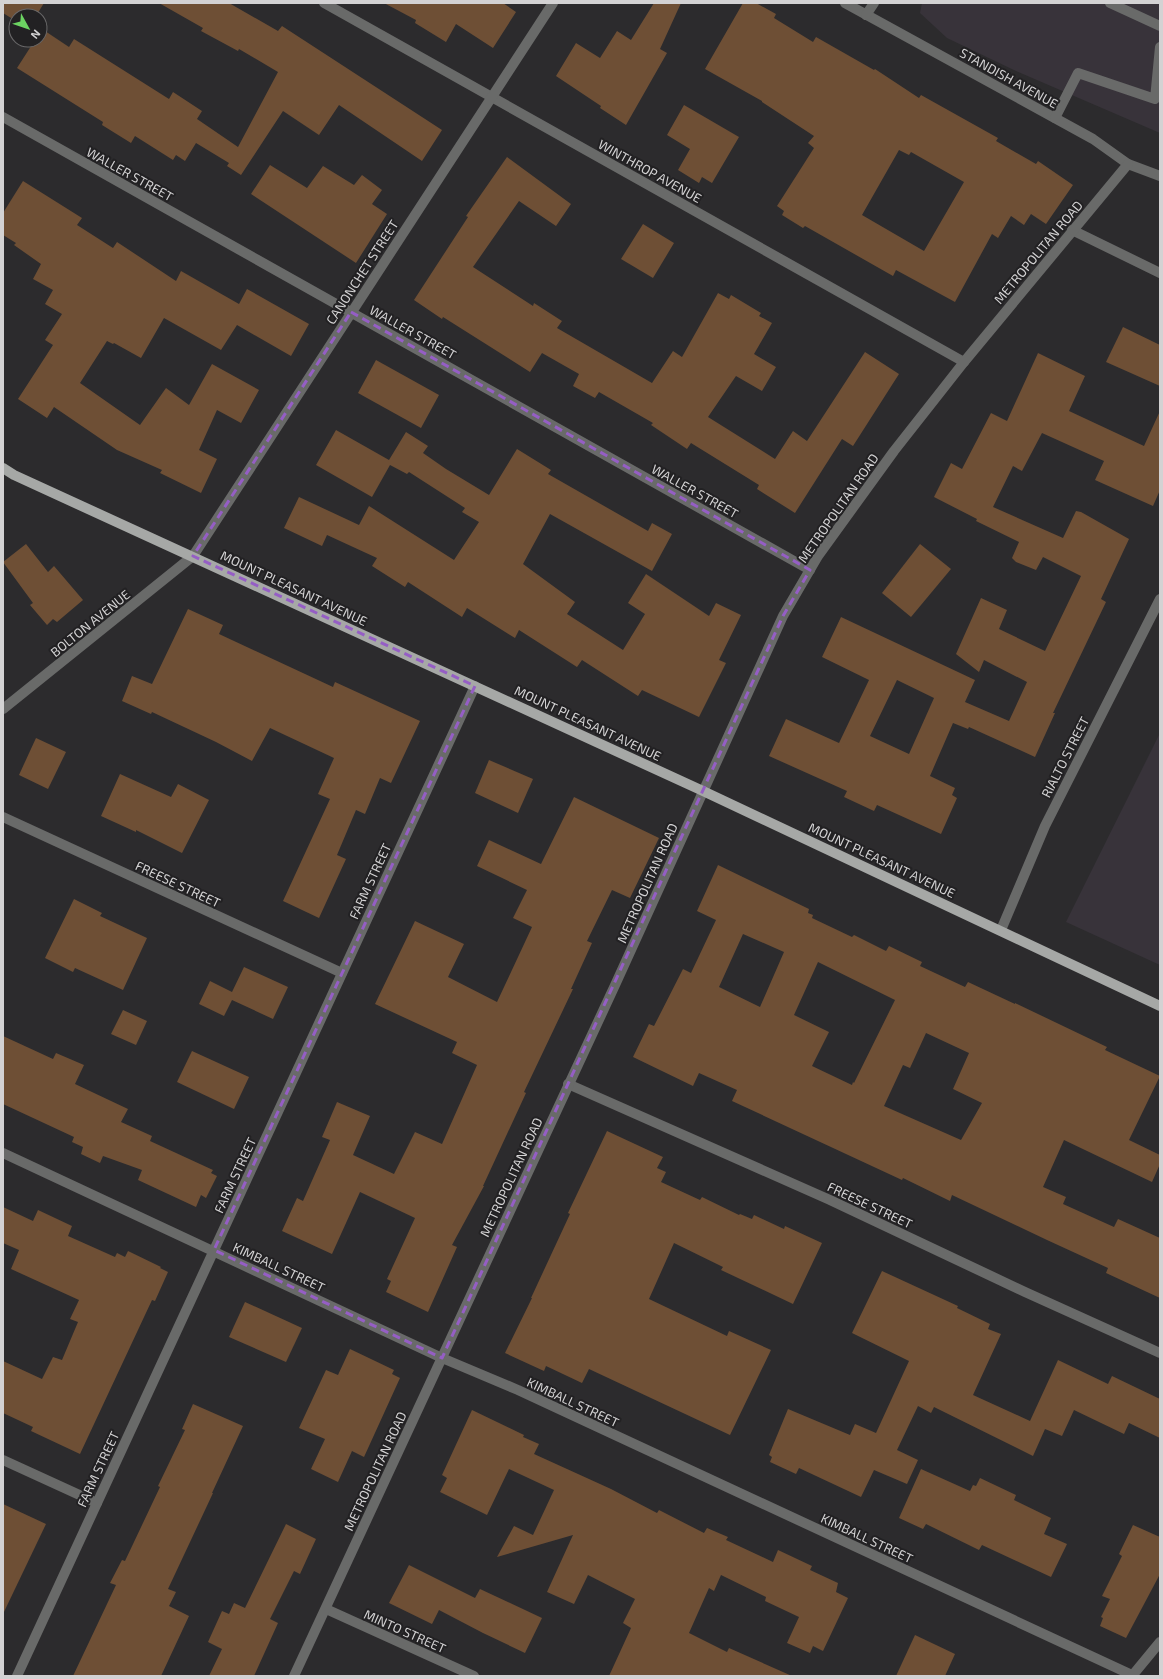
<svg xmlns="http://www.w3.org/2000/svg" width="1163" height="1679" viewBox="0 0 1163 1679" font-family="'Exo 2',sans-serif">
<rect width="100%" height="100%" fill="#2c2b2d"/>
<!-- built -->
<g fill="#38333a">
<path d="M922 3H1160V133L1016 71 947 38 920 13Z"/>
<path d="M1160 733V965L1066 922Z"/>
</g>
<!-- building -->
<g fill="#6e4f35" fill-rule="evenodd">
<path d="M3 3H44L36 16H16V21L3 13Z"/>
<path d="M159 3H229L278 31 282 26 442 130 422 161 339 105 319 135 283 111 241 175 227 166 229 163 196 143 185 161 176 155 173 160 135 136 131 143 102 125 103 122 17 68 35 40H40V33L42 29 69 47 74 39 169 99 173 92 202 111 197 119 238 147 278 72 239 49 238 51 201 31 203 28Z"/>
<path d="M384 3H503L516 12 493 48 456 24 446 42 415 23 416 20Z"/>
<path d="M654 3H681L660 49 667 53 626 125 600 108 601 106 556 76 576 43 600 58 617 31 631 40Z"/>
<path d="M743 3H756L776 14 774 18 813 42 816 37 874 70 875 69 919 98 921 95 998 138 996 141 1036 164 1038 161 1073 185 1046 224 1031 214 1024 225 1011 216 998 238 992 234 955 302 896 270 893 276 805 226 803 228 782 215 784 211 777 206 814 148 808 143 814 136 762 102V101L705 69ZM899 150 909 155 911 152 964 182 924 251 862 215Z"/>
<path d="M684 105 739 137 712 183 702 177 699 183 678 170 690 149 667 135Z"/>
<path d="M507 157 571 204 556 226 519 201 473 267 533 306 534 303 562 321 557 328 652 383 673 351 682 357 718 293 729 299 731 295 761 313 759 316 772 323 754 354 776 367 762 391 736 376 708 417 775 459 793 431 807 441 865 352 899 374 853 446 842 439 795 513 757 489 759 485 691 443 687 449 651 425 653 423 599 392 595 398 573 386 579 374 542 353 530 372 443 317 442 319 414 300 468 217 466 216Z"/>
<path d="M270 165 307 188 323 166 354 185 362 175 382 190 372 204 387 214 356 263 251 194Z"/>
<path d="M23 181 82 218 77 225 113 248 117 242 176 281 181 271 239 304 247 289 309 324 291 356 237 325 221 350 164 318 141 358 114 343 113 344 107 341 80 383 140 425 166 388 189 405 212 364 259 390 241 423 217 410 199 450 217 459 201 493 160 473 162 470 117 450 54 407 47 418 18 399 53 345 45 340 62 314 45 304 53 290 33 279 41 264 14 245 16 243 3 235V213Z"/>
<path d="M643 224 674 243 653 278 621 259Z"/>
<path d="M1123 327 1160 345V386L1106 362Z"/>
<path d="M1038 353 1085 376 1069 411 1144 446 1160 411V490L1153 506 1095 480 1104 461 1042 433 1022 471 1013 466 993 507 1063 538 1076 511 1081 512 1129 539 1101 599 1106 602 1053 713H1055L1035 757 969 727 968 729 953 723 930 776 955 788 952 795 957 798 941 834 877 805 874 811 844 797 847 791 769 756 786 719 839 743 869 680 822 657 841 617 975 680 965 702 1009 721 1027 682 984 660 979 672 956 654 981 598 1007 610 999 629 1045 651 1081 576 1043 557 1036 570 1016 562 1012 558 1019 542 976 521 977 519 934 497 951 463 962 469 991 413 1007 421ZM897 680 934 698 909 754 870 736Z"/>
<path d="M376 360 439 395 421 428 358 393Z"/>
<path d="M336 430 389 460 406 432 428 446 423 453 446 469 489 495 517 449 551 470 548 474 648 531 652 523 672 534 652 571 550 514 523 564 575 602 567 614 623 650 645 614 628 603 646 574 709 616 716 603 741 615 719 660 726 663 699 717 642 690 638 696 582 660 577 667 519 630 515 638 467 608 462 617 408 582 405 587 372 566 377 558 327 535 322 546 284 528 299 497 359 525 369 506 454 560 479 522 462 512 465 508 409 472 407 474 390 465 372 497 316 465Z"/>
<path d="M26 544 48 572 54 566 83 600 57 622 53 619 47 625 30 605 33 603 3 562Z"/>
<path d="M920 544 951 569 911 617 882 593Z"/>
<path d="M188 609 223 625 219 634 333 687 335 682 420 721 391 783 380 778 365 814 356 810 337 855 346 859 319 918 283 901 330 799 318 794 334 758 270 728 252 761 216 742 152 712 151 714 122 701 132 676 152 684Z"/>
<path d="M36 738 66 752 48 789 19 775Z"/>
<path d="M489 760 533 779 518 813 475 793Z"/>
<path d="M120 774 171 797 178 784 209 800 182 853 136 830V832L101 816Z"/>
<path d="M574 797 659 838 630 898 612 890 587 941 592 943 571 989H573L524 1092 526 1093 483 1186H484L452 1245 457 1247 428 1312 386 1292 391 1281 387 1279 415 1218 360 1192 332 1254 282 1231 297 1198 303 1201 330 1140 322 1137 337 1102 370 1116 353 1155 394 1174 415 1132 442 1144 477 1065 452 1053 457 1042 375 1004 415 921 464 944 448 977 497 1002 532 927 513 918 527 890 477 866 489 840 541 864Z"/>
<path d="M718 865 809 909 808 913 813 915 812 918 852 937 854 935 886 951 889 946 922 962 920 966 965 987 968 982 1015 1004V1003L1107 1047 1105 1050 1160 1076 1129 1140 1160 1155V1164L1152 1182 1064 1140 1043 1187 1066 1197 1063 1204 1114 1227 1118 1219 1160 1238V1298L1106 1273 1108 1268 1047 1240 952 1195 950 1201 903 1178 902 1180 732 1101 737 1090 699 1073 693 1086 633 1057 649 1024 654 1026 683 969 691 973 716 920 697 911ZM743 934 784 952 760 1007 719 987ZM818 962 895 1000 854 1083 853 1082 852 1085 812 1066 829 1032 794 1015ZM926 1033 969 1053 953 1089 982 1103 961 1140 884 1106 903 1065 910 1068Z"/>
<path d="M74 899 102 913 100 916 147 938 123 990 75 968 73 972 45 958Z"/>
<path d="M244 967 288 987 273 1019 232 1000 224 1016 199 1004 210 981 232 992Z"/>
<path d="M123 1010 147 1021 136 1045 111 1034Z"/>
<path d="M3 1036 53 1059 56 1053 84 1065 75 1084 128 1109 121 1122 152 1136 150 1141 213 1170 211 1173 217 1176 206 1198 201 1195 196 1207 138 1180 142 1170 103 1156 100 1163 81 1154 83 1147 72 1142 74 1137 3 1104Z"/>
<path d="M192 1051 249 1077 234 1109 177 1082Z"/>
<path d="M607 1131 663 1157 657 1168 666 1172 661 1182 700 1200 702 1197 739 1215 740 1214 752 1219 754 1215 784 1229 785 1226 822 1243 793 1304 721 1270 723 1267 674 1243 649 1299 727 1336 729 1331 771 1350 730 1435 589 1369 582 1383 546 1366 544 1371 505 1353 532 1298H531L570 1214 568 1213Z"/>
<path d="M3 1207 33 1221 38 1210 72 1226 68 1236 115 1257 117 1253 125 1257 128 1251 161 1267 160 1268 168 1272 155 1301 152 1300 80 1454 31 1431 33 1427 3 1413V1361L42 1379 53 1357 62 1360 78 1322 70 1319 79 1300 11 1269 19 1250 3 1243Z"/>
<path d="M882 1271 958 1306 957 1308 990 1324 988 1329 1001 1334 973 1395 1030 1421 1058 1360 1108 1384 1112 1376 1160 1399V1438L1129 1423 1124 1434 1074 1410 1062 1436 1045 1429 1033 1456 934 1407 931 1413 918 1406 897 1450 918 1460 907 1484 874 1470 861 1497 799 1468 796 1474 770 1462 772 1457 769 1455 788 1409 850 1435 855 1424 876 1433 909 1361 852 1333Z"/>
<path d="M245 1302 302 1328 286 1362 229 1337Z"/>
<path d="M350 1349 394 1370 392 1374 400 1378 364 1457 352 1451 338 1482 311 1469 325 1439 299 1428 326 1370 338 1375Z"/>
<path d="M193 1404 243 1426 212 1493H213L168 1589 176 1592 169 1606 189 1616 161 1676H73L116 1585 110 1583 122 1560 125 1561 160 1487 158 1486 185 1430 182 1429Z"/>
<path d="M472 1410 524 1435 523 1437 539 1444 534 1454 611 1489 657 1513 659 1510 704 1533 707 1528 728 1537 726 1540 773 1562 778 1550 812 1566 810 1570 838 1583 836 1592 848 1598 823 1651 813 1646 810 1653 787 1643 799 1617 765 1601 766 1597 721 1575 714 1591 709 1588 689 1633 727 1652 729 1648 792 1676H609L631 1628 623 1623 635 1599 588 1575 574 1604 547 1592 573 1535 497 1557 514 1526 533 1535 554 1490 509 1469 487 1515 440 1492 447 1478 442 1475Z"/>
<path d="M921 1469 970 1491 973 1485 976 1486 980 1478 1016 1495 1014 1500 1051 1518 1044 1534 1067 1544 1051 1577 982 1545 979 1550 926 1524 923 1529 899 1518Z"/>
<path d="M3 1504 46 1524 3 1614Z"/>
<path d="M286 1524 316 1539 300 1574 294 1571 270 1619 278 1623 254 1676H209L222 1649 208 1642 222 1611 229 1614 234 1603 245 1608Z"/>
<path d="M1133 1525 1160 1537V1574L1126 1638 1100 1626 1103 1618 1101 1617 1110 1599 1102 1596 1122 1556 1119 1554Z"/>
<path d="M409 1565 475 1598 480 1589 542 1618 525 1653 483 1633 439 1610 432 1624 389 1603Z"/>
<path d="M915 1635 955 1654 945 1676H896Z"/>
</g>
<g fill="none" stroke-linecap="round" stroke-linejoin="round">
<!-- minor -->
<g stroke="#696a69" stroke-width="10">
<path d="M324 3 964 362"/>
<path d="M845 3 1093 139 1128 164 1160 176"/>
<path d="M1110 3 1160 26"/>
<path d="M866 15 874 3"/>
<path d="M3 117 810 570"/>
<path d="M1055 118 1078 73 1155 99 1160 47"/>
<path d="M1072 230 1160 273"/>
<path d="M3 709 193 556 553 3"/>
<path d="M3 817 342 973"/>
<path d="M1001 930 1045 826 1160 599"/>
<path d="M568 1084 830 1200 1025 1292 1160 1353"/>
<path d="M3 1153 442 1358 518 1390 1132 1675"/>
<path d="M3 1460 97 1503"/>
<path d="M326 1609 474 1676"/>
<path d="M17 1676 475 686"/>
<path d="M294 1676 616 983 783 616 818 556 894 451 964 362 1128 164"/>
<path d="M1132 1676 1160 1642"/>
</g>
<!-- major -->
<path stroke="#a6a8a6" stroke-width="10" d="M3 468 14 475 703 791 1160 1006"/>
</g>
<!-- marked area -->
<path fill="none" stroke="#955ec5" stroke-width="3" stroke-dasharray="8 5" stroke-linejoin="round" d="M351 312 810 570 783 616 442 1358 214 1250 475 686 193 556Z"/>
<g text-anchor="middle" stroke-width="4" stroke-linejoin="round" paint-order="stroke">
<!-- street labels -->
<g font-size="13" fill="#d3d2d3" stroke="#222123">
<text transform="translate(1009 78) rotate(29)" y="5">STANDISH AVENUE</text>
<text transform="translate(650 171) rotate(29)" y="5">WINTHROP AVENUE</text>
<text transform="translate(130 174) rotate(29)" y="5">WALLER STREET</text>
<text transform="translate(1038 252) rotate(-50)" y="5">METROPOLITAN ROAD</text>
<text transform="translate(362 272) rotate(-57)" y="5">CANONCHET STREET</text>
<text transform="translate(413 332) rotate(29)" y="5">WALLER STREET</text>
<text transform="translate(695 491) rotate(29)" y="5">WALLER STREET</text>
<text transform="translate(838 508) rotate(-55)" y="5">METROPOLITAN ROAD</text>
<text transform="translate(294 588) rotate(25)" y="5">MOUNT PLEASANT AVENUE</text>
<text transform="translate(90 623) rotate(-39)" y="5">BOLTON AVENUE</text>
<text transform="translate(588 723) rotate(25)" y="5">MOUNT PLEASANT AVENUE</text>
<text transform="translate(1065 757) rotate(-63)" y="5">RIALTO STREET</text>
<text transform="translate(882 860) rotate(25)" y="5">MOUNT PLEASANT AVENUE</text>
<text transform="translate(370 881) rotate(-65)" y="5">FARM STREET</text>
<text transform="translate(647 883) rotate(-66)" y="5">METROPOLITAN ROAD</text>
<text transform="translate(178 884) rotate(25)" y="5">FREESE STREET</text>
<text transform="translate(235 1175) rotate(-65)" y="5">FARM STREET</text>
<text transform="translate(511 1177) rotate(-65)" y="5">METROPOLITAN ROAD</text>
<text transform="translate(870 1205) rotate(25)" y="5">FREESE STREET</text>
<text transform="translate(279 1267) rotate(25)" y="5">KIMBALL STREET</text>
<text transform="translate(573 1402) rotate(25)" y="5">KIMBALL STREET</text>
<text transform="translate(98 1469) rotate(-65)" y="5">FARM STREET</text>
<text transform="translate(375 1471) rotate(-65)" y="5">METROPOLITAN ROAD</text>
<text transform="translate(867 1538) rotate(25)" y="5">KIMBALL STREET</text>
<text transform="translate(405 1631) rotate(24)" y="5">MINTO STREET</text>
</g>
</g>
<!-- border -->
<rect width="1163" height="1679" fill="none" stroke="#d3d2d3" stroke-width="8"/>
<!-- north arrow -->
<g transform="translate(28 28) rotate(130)"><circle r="19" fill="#222123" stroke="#696869"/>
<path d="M0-3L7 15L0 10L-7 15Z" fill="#6cd362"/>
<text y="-6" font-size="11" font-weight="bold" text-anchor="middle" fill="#d3d2d3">N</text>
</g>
</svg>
